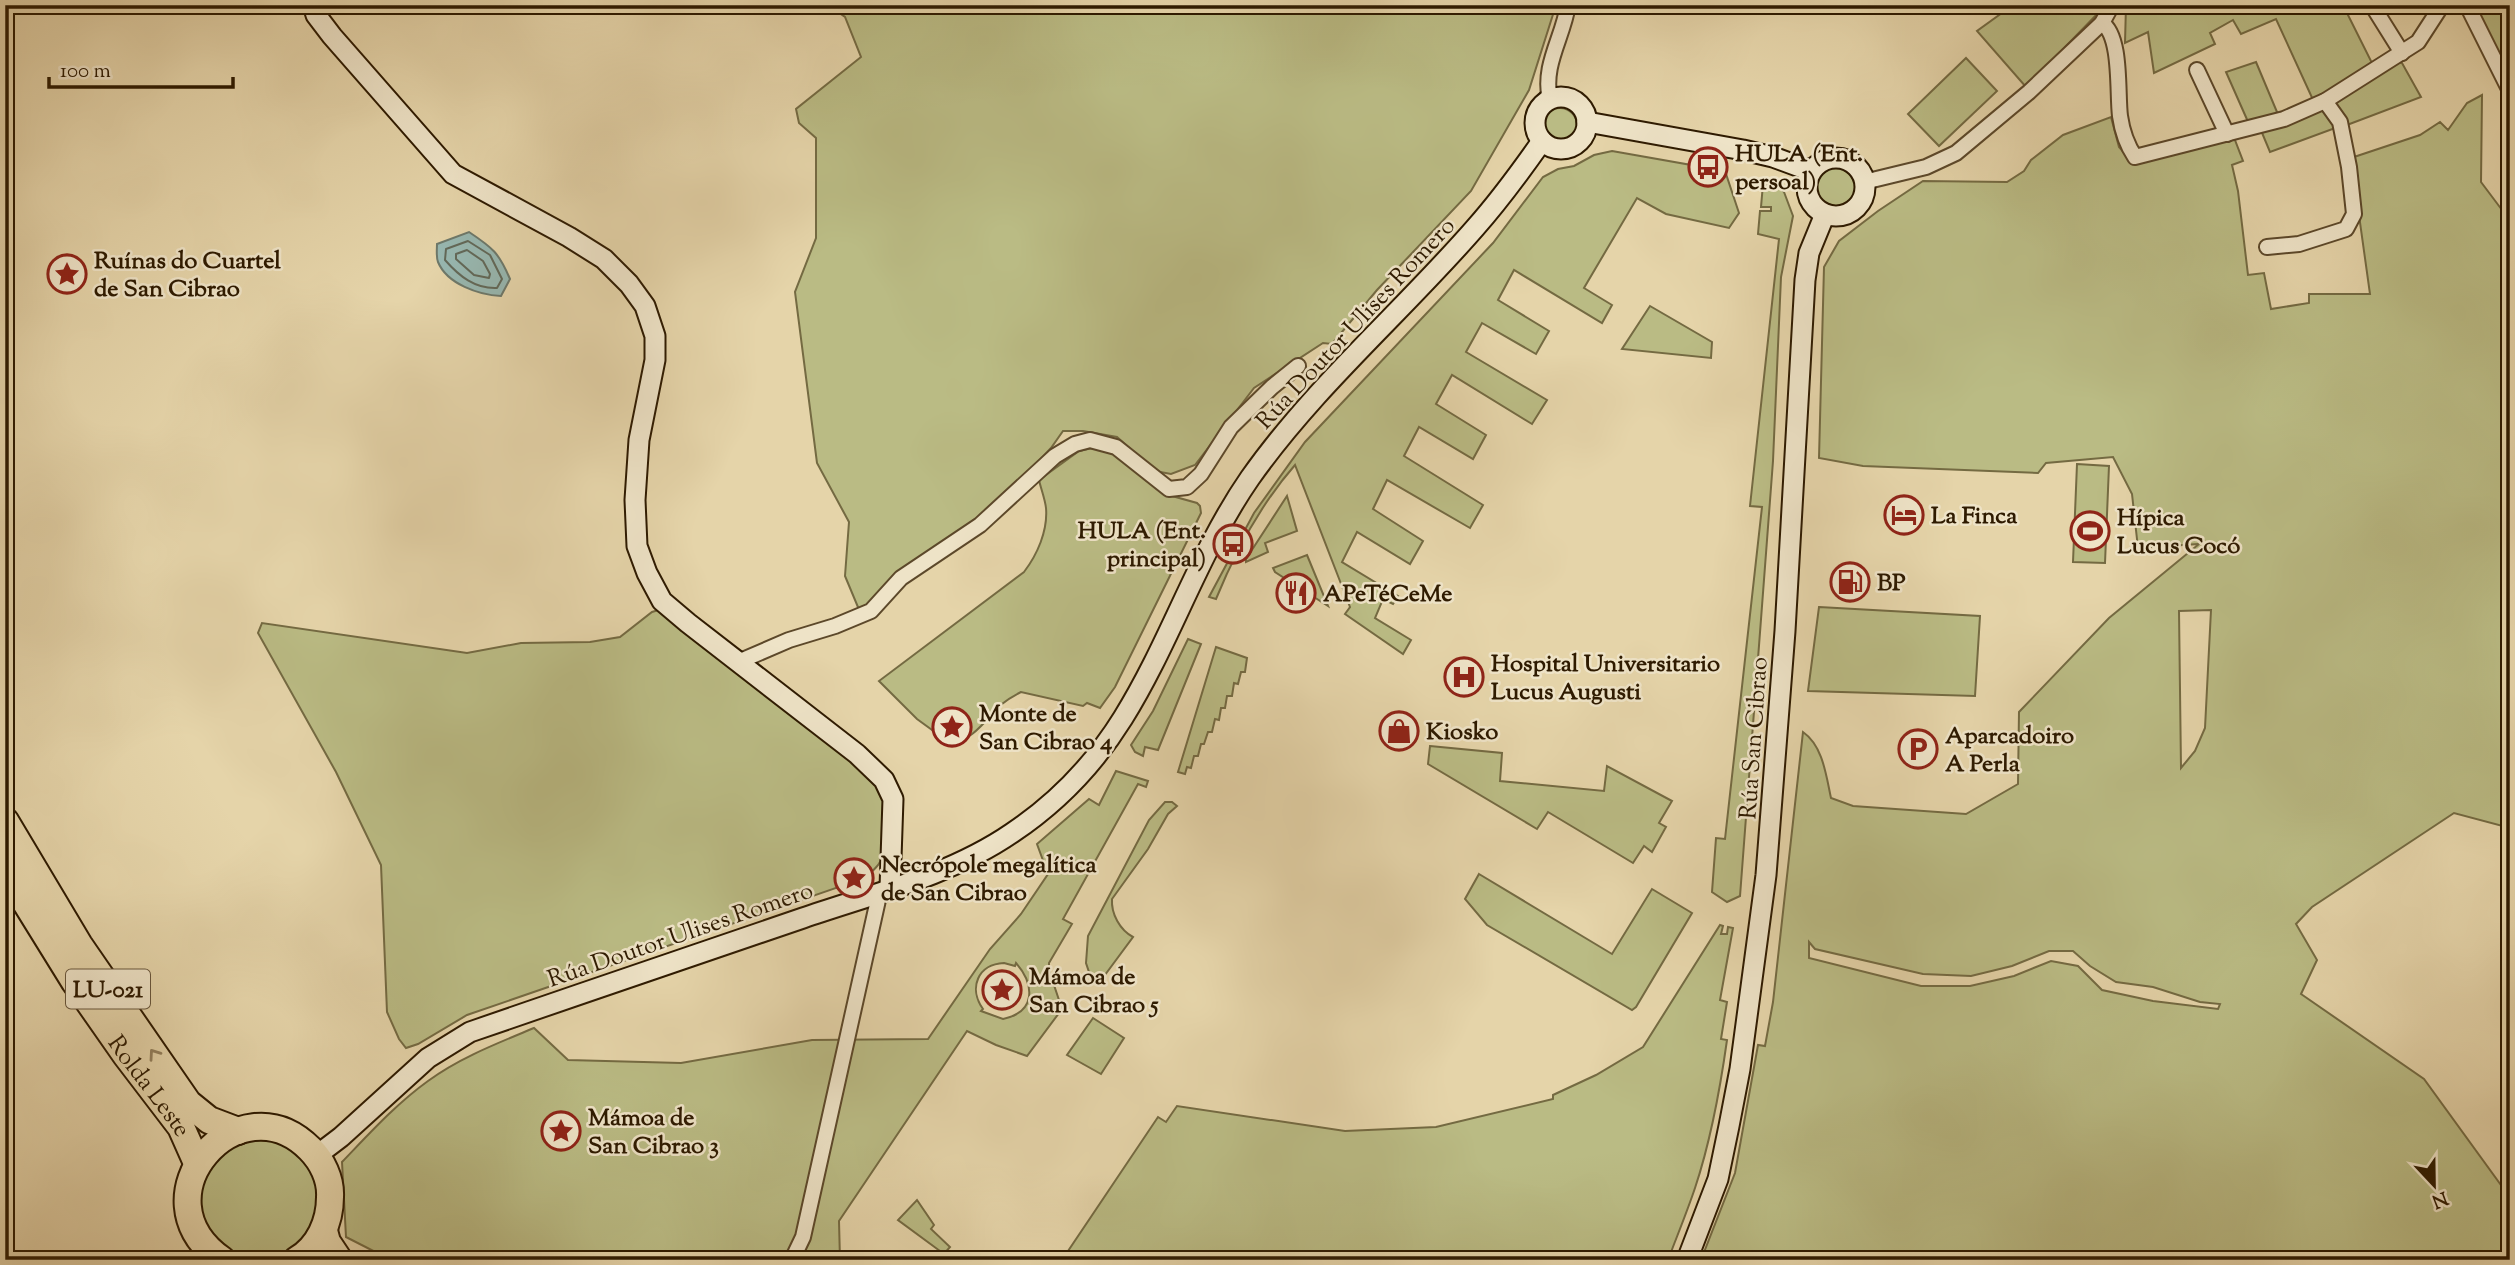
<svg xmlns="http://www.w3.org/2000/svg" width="2515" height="1265" viewBox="0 0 2515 1265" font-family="'Sorts Mill Goudy',serif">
<rect width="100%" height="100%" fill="#e5d4a9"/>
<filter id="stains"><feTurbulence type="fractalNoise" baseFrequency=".00286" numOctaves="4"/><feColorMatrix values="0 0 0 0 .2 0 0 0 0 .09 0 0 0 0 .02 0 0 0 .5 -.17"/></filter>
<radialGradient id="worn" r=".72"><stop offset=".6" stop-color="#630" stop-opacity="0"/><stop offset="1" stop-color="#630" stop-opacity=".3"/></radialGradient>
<!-- green -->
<g fill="#babb84" stroke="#746a42" stroke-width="2" fill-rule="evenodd">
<path d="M828 5H1556L1529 90 1471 191 1377 290 1332 344 1323 343 1254 388 1195 465 1171 474 1155 471 1117 437 1083 431H1063L1051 448 1004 498 896 577 860 612 845 576 849 522 817 463 795 292 816 238V138L799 123 796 109 861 57 845 17Z"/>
<path d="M2013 5H2106L2026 87 1977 31Z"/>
<path d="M2126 5H2343L2374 67 2314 102 2276 19 2241 34 2233 20 2210 33 2215 44 2154 73 2148 32 2125 43Z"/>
<path d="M2471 5H2510V85Z"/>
<path d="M1966 58 1997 91 1939 146 1908 114Z"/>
<path d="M2396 61 2402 63 2421 97 2347 125 2335 107V101Z"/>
<path d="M2256 62 2277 112V118L2249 124 2226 72Z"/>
<path d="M2482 95 2481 182 2508 218 2504 398H2510V828L2454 813 2312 907 2296 924 2317 960 2301 994 2424 1079 2506 1192 2510 1190V1260H1701L1735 1173 1758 1045 1765 1046 1773 1002 1803 732C1823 746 1826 775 1831 798L1853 806 1966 814 2018 784 2019 712 2109 618 2199 544 2138 548 2132 494 2113 457 2046 463 2038 473 1863 466 1819 458 1824 267 1839 241 1878 211 1923 181 2007 182 2024 171 2031 160 2063 135 2111 117 2119 147 2131 161 2233 135 2243 161 2232 165 2238 191 2248 275 2264 273 2271 309 2309 303V294H2370L2351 158 2420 135 2440 122 2448 130 2467 103ZM2211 610 2205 728 2195 751 2181 768 2179 611ZM1809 942 1815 949 1923 974 1971 976 2012 966 2049 951H2073L2090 966 2116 982 2153 987 2200 1002 2220 1004 2218 1009 2153 1001 2102 990 2078 966 2051 961 2014 976 1970 986H1921L1809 958Z"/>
<path d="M2325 106 2338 127 2270 152 2260 128Z"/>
<circle cx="1560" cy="125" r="17"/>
<path d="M1612 151 1725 171 1739 213 1729 228 1666 214 1637 198 1584 288 1612 305 1602 323 1514 270 1498 300 1549 331 1536 354 1482 323 1466 352 1547 400 1532 424 1452 375 1436 404 1486 435 1473 459 1419 427 1404 456 1483 505 1470 528 1387 480 1373 509 1423 541 1410 564 1357 532 1342 562 1398 596 1393 604 1383 599 1375 618 1411 640 1403 654 1345 614 1350 607 1295 465C1260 505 1236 550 1216 599L1209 597 1254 513 1305 442 1493 243 1543 177 1558 169 1574 166 1594 155Z"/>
<circle cx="1835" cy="188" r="20"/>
<path d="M1763 184 1777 186 1784 192 1793 216 1781 277 1773 461 1741 883 1740 896 1727 902 1712 892 1716 838 1725 839 1762 507 1750 506 1779 239 1758 234 1760 211H1771V207H1761Z"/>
<path d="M1650 306 1712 342 1711 358 1622 349Z"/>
<path d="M1092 448 1112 452 1141 469 1165 494 1197 503 1200 506 1201 513 1115 687 1100 708 1087 703 1083 706 1021 692C1015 695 1008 699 1002 704 989 716 970 744 950 743L917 719 879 681 1024 572C1037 555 1048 531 1046 508 1045 499 1041 489 1039 480L1079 451Z"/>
<path d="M2077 464 2109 466 2105 563 2073 562Z"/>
<path d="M1287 496 1297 531 1265 543 1268 552 1246 562V559Z"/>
<path d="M1307 555 1328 606 1275 572 1273 568Z"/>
<path d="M1819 607 1980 616 1975 696 1808 691Z"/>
<path d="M665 608 881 786C888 808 893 839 880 862 877 868 870 873 865 878L467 1015 418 1044 406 1048 399 1039 387 1012 381 865 336 772 258 633 262 623 467 653 521 643 590 642 620 637 652 612Z"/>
<path d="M1188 639 1201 644 1158 750 1145 747 1143 756 1135 752 1131 745 1153 711Z"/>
<path d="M1216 647 1247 658 1245 672H1241L1238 684 1234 683 1232 696H1227L1225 708H1221L1219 720 1215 719 1212 732H1208L1204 744H1201L1198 756H1194L1191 768 1187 767 1185 774 1178 772Z"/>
<path d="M1430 746 1502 753 1500 781 1604 791 1607 766 1672 801 1659 823 1666 827 1652 852 1644 846 1633 863 1548 812 1537 829 1428 764Z"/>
<path d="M1116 771 1148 781 1146 787 1138 784 1063 919 1072 924 1049 963V970L1062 1009 1027 1056 996 1045 967 1031 839 1221 840 1260H391L346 1237 342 1162C369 1134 396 1104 428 1081 459 1058 498 1043 534 1028L568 1060 681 1063 812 1040 928 1039 990 949 1021 914 1048 874 1037 844 1089 799 1099 805ZM1004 963 1015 966 1016 963C1035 985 1036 1012 1003 1019L981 1011 983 1009C968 988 978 964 1004 963Z"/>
<path d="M1165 802H1172L1177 806 1168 814 1148 849 1112 899C1111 914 1120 930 1133 937L1099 983 1089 972 1086 963 1088 936 1149 820Z"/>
<path d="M1479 874 1612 954 1652 889 1692 913 1636 1007 1632 1010 1487 925 1465 899Z"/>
<path d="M1720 925 1723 926 1721 934H1727L1728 927 1733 928 1720 1000 1727 1002 1721 1039 1727 1040C1720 1090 1711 1140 1695 1188 1687 1212 1677 1236 1668 1260H1062L1158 1117 1166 1122 1177 1106 1345 1131 1436 1127 1553 1099V1095L1596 1075 1643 1047Z"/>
<path d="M1093 1018 1124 1038 1101 1074 1067 1055Z"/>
<circle cx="259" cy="1200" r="60"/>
<path d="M917 1200 934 1225 931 1229 950 1247 944 1254 898 1220Z"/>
</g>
<!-- water -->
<path fill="#97b7b0" stroke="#6d786a" stroke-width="2" d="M469 232C493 248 499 253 510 279L501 296C479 295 447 284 438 262 436 257 437 249 437 244Z"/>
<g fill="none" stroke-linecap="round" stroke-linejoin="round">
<!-- shore -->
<g stroke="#626858" stroke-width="2">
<path d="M468 241 490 255 502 279 497 288C475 289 459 276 445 260L446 249Z"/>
<path d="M467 250 483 261 490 274 489 278 474 275 456 259V254Z"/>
</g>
<!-- street casing -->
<g stroke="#5c482a" stroke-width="18">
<g id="street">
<path d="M2372 5 2402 53"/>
<path d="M2467 5 2510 91"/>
<path d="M2102 23C2122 36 2117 93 2120 116 2122 130 2127 145 2135 157L2284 119 2325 101 2418 42 2442 5"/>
<path d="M2197 70 2227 134"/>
<path d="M1550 100C1542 65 1563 38 1568 5"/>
<path d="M1864 182 1926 167 1956 153 2029 92 2102 23 2112 5"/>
<path d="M2267 247 2299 244 2346 229 2354 214 2349 167 2340 122 2325 101"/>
<path d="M738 662 789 640 835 626 871 611 901 578 980 525 1055 456 1075 444 1090 440 1116 447 1169 489 1187 487 1201 474 1231 427 1272 387 1298 366"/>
<path d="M792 1260 803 1237 880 891"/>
</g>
</g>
<!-- secondary casing -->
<g stroke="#2e1a00" stroke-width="23">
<g id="secondary">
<path d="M313 5 316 15 332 36 453 174 569 237 604 259 629 284 645 306 655 336V360L639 440 635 500 637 546 647 573 662 601 688 623 857 754 884 780 893 799 890 888"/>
<circle cx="1561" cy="123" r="26"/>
<path d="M1587 122 1743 150 1773 157 1811 171"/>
<circle cx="1836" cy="187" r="29"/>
<path d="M316 1156 341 1137 428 1058 470 1032C581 994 692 955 803 918 873 894 951 875 1012 833 1057 803 1095 763 1123 718 1171 641 1198 553 1250 478 1315 386 1401 313 1475 228 1499 201 1521 171 1542 141"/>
<path d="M1687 1260 1718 1179 1729 1126 1740 1069 1766 875 1785 631 1805 280 1809 253 1825 214"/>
</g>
</g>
<!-- highway casing -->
<g stroke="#2e1a00" stroke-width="30">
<g id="highway">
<path d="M5 821 79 945 188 1103 209 1120 238 1131"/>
<path id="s1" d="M5 869 75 982 126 1055 181 1127 197 1163"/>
<path d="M324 1231 327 1242 339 1260"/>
<path d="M222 1260C132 1197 239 1077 310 1149 322 1161 331 1179 330 1197 330 1222 319 1247 297 1260"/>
</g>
</g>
<!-- street -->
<use href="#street" stroke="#eee3c7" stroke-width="14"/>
<!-- secondary -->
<use href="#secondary" stroke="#eee3c7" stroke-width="19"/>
<!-- highway -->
<use href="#highway" stroke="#e5d4a9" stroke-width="26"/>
</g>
<!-- one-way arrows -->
<defs><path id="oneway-chevron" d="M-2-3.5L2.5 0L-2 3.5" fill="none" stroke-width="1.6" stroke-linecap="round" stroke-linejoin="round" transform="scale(1.75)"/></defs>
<use stroke="#93805d" href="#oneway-chevron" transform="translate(154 1054) rotate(-125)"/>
<!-- icons -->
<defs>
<g id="bus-ring" transform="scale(2.0125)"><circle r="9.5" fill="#eee3c7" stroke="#8f2418" stroke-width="1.5"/><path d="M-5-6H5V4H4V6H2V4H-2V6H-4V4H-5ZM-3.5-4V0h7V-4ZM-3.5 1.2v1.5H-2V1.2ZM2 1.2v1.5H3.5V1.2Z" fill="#8f2418"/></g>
<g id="sight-ring" transform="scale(2.0125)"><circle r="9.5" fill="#eee3c7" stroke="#8f2418" stroke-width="1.5"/><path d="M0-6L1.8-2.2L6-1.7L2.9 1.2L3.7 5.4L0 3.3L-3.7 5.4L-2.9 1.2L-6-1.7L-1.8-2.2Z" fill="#8f2418"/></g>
<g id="hotel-ring" transform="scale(2.0125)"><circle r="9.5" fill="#eee3c7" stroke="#8f2418" stroke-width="1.5"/><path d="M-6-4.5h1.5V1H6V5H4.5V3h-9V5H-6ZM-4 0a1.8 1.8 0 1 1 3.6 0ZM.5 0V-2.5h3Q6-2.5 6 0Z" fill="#8f2418"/></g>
<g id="stadium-ring" transform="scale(2.0125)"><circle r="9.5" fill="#eee3c7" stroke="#8f2418" stroke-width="1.5"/><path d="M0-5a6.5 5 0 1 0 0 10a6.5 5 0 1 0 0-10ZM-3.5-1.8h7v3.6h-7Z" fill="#8f2418"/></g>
<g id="fuel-ring" transform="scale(2.0125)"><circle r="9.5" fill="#eee3c7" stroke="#8f2418" stroke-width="1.5"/><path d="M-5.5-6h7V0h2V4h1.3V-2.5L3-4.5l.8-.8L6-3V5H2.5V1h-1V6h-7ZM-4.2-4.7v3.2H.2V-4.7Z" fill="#8f2418"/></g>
<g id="restaurant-ring" transform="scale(2.0125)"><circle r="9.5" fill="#eee3c7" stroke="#8f2418" stroke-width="1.5"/><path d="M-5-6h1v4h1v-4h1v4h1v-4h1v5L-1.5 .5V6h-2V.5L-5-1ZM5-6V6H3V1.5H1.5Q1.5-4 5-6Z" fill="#8f2418"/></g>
<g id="hospital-ring" transform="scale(2.0125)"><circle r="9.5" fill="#eee3c7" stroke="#8f2418" stroke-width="1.5"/><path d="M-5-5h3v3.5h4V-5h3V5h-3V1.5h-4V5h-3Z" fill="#8f2418"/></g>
<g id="shop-ring" transform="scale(2.0125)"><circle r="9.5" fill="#eee3c7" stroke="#8f2418" stroke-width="1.5"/><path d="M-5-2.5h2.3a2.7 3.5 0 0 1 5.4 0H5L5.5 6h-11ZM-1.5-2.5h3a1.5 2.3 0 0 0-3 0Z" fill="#8f2418"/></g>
<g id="parking-ring" transform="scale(2.0125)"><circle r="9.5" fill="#eee3c7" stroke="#8f2418" stroke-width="1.5"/><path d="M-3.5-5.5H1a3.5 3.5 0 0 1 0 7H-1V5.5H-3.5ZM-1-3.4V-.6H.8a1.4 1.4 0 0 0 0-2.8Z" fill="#8f2418"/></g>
</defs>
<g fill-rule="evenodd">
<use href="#bus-ring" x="1708" y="167"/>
<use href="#sight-ring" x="67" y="274"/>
<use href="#hotel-ring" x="1904" y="515"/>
<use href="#stadium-ring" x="2090" y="531"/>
<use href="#bus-ring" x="1233" y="544"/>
<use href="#fuel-ring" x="1850" y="582"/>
<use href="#restaurant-ring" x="1296" y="593"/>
<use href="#hospital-ring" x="1464" y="677"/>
<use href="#sight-ring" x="952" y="727"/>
<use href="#shop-ring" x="1399" y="731"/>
<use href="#parking-ring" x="1918" y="749"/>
<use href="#sight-ring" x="854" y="878"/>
<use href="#sight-ring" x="1002" y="990"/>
<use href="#sight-ring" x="561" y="1131"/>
</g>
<g text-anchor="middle" stroke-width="5" stroke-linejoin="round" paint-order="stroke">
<!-- shield labels -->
<rect fill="#eee3c7" stroke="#68563c" stroke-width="2" x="66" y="969.5" width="84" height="39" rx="5"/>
<g font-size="23" font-weight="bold" fill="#2e1a00">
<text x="108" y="997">LU-021</text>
</g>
<!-- poi labels -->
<g font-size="24" font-weight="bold" fill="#2e1a00" stroke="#eee3c7" text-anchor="start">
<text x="1735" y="161">HULA (Ent.<tspan x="1735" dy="28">persoal)</tspan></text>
<text x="94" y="268">Ruínas do Cuartel<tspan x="94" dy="28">de San Cibrao</tspan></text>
<text x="1931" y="523">La Finca</text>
<text x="2117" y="525">Hípica<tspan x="2117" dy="28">Lucus Cocó</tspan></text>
<text x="1206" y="538" text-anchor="end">HULA (Ent.<tspan x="1206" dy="28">principal)</tspan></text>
<text x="1877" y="590">BP</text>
<text x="1323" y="601">APeTéCeMe</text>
<text x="1491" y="671">Hospital Universitario<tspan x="1491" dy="28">Lucus Augusti</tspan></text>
<text x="979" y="721">Monte de<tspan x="979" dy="28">San Cibrao 4</tspan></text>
<text x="1426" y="739">Kiosko</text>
<text x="1945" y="743">Aparcadoiro<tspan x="1945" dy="28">A Perla</tspan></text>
<text x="881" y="872">Necrópole megalítica<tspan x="881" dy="28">de San Cibrao</tspan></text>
<text x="1029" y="984">Mámoa de<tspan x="1029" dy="28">San Cibrao 5</tspan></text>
<text x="588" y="1125">Mámoa de<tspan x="588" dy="28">San Cibrao 3</tspan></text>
</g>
<!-- street labels -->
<g font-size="24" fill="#2e1a00" stroke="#eee3c7">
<text transform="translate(1355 323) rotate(-47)" y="8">Rúa Doutor Ulises Romero</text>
<text transform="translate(1753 738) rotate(-86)" y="8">Rúa San Cibrao</text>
<text transform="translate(680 934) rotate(-19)" y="8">Rúa Doutor Ulises Romero</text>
<text dy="8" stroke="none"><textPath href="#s1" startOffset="261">Rolda Leste</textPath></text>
</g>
</g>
<!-- margin -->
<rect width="2515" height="1265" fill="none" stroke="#e5d4a9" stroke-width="28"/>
<rect x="7" y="7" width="2501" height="1251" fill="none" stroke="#2e1a00" stroke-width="3.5"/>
<rect x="14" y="14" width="2487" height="1237" fill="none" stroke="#2e1a00" stroke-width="2"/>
<!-- north arrow -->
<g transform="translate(2434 1185) rotate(158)" stroke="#eee3c7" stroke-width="5" paint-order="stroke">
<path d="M0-5L12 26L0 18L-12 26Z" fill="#2e1a00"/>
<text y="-10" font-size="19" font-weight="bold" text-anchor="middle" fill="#2e1a00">N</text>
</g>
<!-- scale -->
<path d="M49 77v10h184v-10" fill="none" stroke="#2e1a00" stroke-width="3.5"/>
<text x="60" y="77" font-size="21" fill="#2e1a00" stroke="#eee3c7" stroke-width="5" paint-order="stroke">100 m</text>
<rect width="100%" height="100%" filter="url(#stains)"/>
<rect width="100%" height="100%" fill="url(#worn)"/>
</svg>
